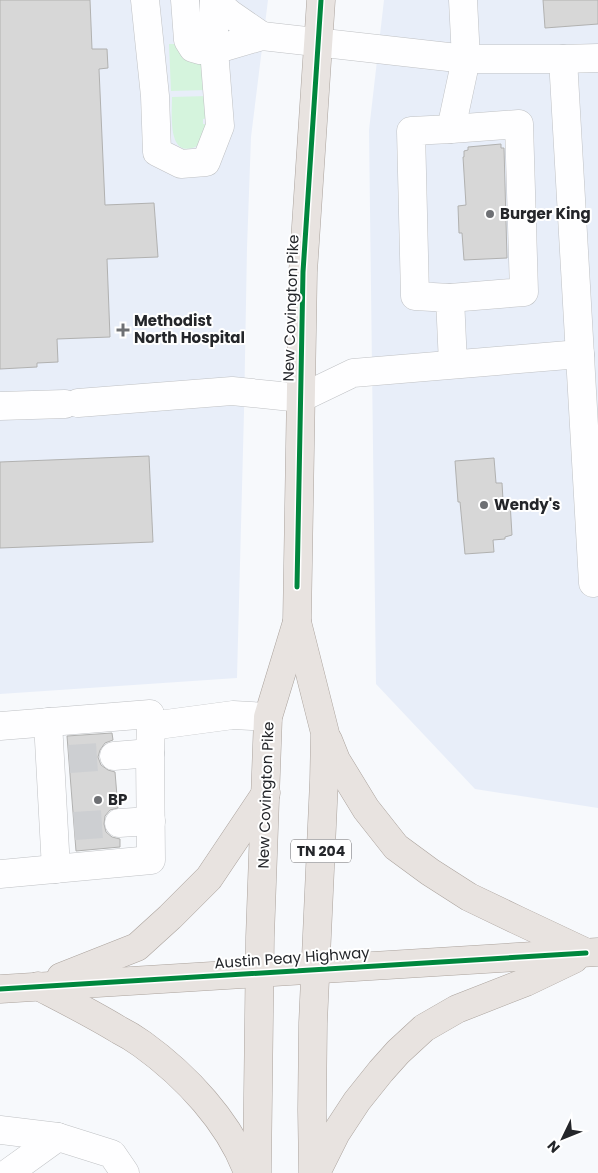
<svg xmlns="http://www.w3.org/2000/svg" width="598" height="1173" viewBox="0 0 598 1173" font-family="Poppins,sans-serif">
<rect width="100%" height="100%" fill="#f7f9fc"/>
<!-- built -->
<g fill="#e8eef9">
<path d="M0 0H268L251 137 247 248 244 412 237 678 0 694Z"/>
<path d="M384 0H598V808L475 789 376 684 369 130Z"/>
</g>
<!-- green -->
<g fill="#d5f4dd">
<path d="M169 44H178L204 61 207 90 171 91Z"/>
<path d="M207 96 209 118 203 119V124H208L201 144C167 164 172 117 172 97Z"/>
</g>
<!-- building -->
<g fill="#d7d7d7" stroke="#b1b1b0">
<path d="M0 0H90L92 49H107L108 68 99 69 105 205 154 203 158 257 107 259 110 337 57 339 58 362 37 363V367L0 369Z"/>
<path d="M543 0H598V24L545 28Z"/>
<path d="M501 144V148H504L507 258 464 260 462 233H459L458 206 466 205 463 157H464V151L468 150V147Z"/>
<path d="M149 456 153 542 0 548V462Z"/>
<path d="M494 458 496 483H502L503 500H507V502H510L512 535 505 537V539L493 540 494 552 465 554 460 502H458L455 461Z"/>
<path d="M112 733 113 740 105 743 100 750 98 757 101 765 108 770 115 772 118 808 110 810 105 816 104 824 106 832 112 837 120 839V847L76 851 67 736Z"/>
</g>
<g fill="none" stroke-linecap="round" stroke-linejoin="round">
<!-- minor-tunnel -->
<g stroke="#cdcfd2" stroke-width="28" stroke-dasharray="28 14" stroke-linecap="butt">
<path d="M69 759 114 756"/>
<path d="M74 826 119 823"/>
</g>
<!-- minor casing -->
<g stroke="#bfc1c4" stroke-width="29">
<g id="minor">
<path d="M145 0 155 96 157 152 181 164 206 162 220 126 214 50V0"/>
<path d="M185 0 188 40 193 48 200 50H214L262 36 466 59H563L598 58"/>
<path d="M214 0 230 14 262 36"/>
<path d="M563 59 593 583 598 582"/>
<path d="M450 298 524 292 519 124 451 129"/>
<path d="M453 364 450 298 415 296 411 131 451 129 466 59 463 0"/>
<path d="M78 403 232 391 301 398 353 373 580 354"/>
<path d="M0 406 65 404"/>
<path d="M48 722 56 869"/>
<path d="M0 726 150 714 151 726 233 715 268 717"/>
<path d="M114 756 150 753"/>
<path d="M119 823 151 821"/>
<path d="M0 874 151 860 150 753 151 726"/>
<path d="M0 1130 58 1137 112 1154 125 1173"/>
<path d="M8 1173 58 1137"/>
</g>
</g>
<!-- major casing -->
<g stroke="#aba39d" stroke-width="29">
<g id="major">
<path d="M328 740 336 760 366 809 396 847 430 872 469 897 517 920 583 951"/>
<path d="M61 977 137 947 170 917 209 878 266 793"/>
<path d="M38 986C65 1000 93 1014 119 1030 127 1034 135 1039 142 1044 185 1075 230 1122 248 1173"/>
<path d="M0 989 598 952"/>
<path d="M257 1173 260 937 268 717 297 622"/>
<path d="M313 1173 312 1110 313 1023 324 781 325 733 297 622 303 272 321 0"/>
<path d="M316 1173 336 1133 357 1101 381 1071 398 1052 424 1028 457 1009 526 982 574 959"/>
</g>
</g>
<!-- minor -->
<use href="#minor" stroke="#fefeff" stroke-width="28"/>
<!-- major -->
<use href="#major" stroke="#e8e3e0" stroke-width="28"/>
<!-- cycleway casing -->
<g stroke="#fff" stroke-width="8">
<g id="cycleway">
<path d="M297 587 303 272 321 0"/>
<path d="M0 989 586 953"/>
</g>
</g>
<!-- cycleway -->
<use href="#cycleway" stroke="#00873e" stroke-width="5"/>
</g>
<!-- markers -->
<g fill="#6e7074" stroke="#fff" stroke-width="2">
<circle cx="490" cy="214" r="5"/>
<path d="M120.5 322.5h5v5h5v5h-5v5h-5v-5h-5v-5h5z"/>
<circle cx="484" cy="505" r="5"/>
<circle cx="98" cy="800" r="5"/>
</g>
<g text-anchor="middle" stroke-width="4" stroke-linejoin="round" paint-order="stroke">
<!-- shield labels -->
<rect fill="#fff" stroke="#66676a" stroke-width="1" x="291" y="839.5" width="60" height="23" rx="4"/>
<g font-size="14" font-weight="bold" fill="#24262a">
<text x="321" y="856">TN 204</text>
</g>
<!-- poi labels -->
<g font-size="15" font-weight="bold" fill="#24262a" stroke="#fff" text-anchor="start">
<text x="500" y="219">Burger King</text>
<text x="134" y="326">Methodist<tspan x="134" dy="17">North Hospital</tspan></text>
<text x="494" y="510">Wendy's</text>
<text x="108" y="805">BP</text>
</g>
<!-- street labels -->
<g font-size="15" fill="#24262a" stroke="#fff">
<text transform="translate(291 308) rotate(-88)" y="5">New Covington Pike</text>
<text transform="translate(266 795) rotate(-88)" y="5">New Covington Pike</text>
<text transform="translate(292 958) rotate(-4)" y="5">Austin Peay Highway</text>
</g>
</g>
<!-- north arrow -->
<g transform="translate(563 1138) rotate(227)" stroke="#ffffff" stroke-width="4" paint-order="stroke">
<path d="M0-4L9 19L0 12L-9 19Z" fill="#24262a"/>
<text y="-8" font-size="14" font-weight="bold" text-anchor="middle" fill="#24262a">N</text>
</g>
</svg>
